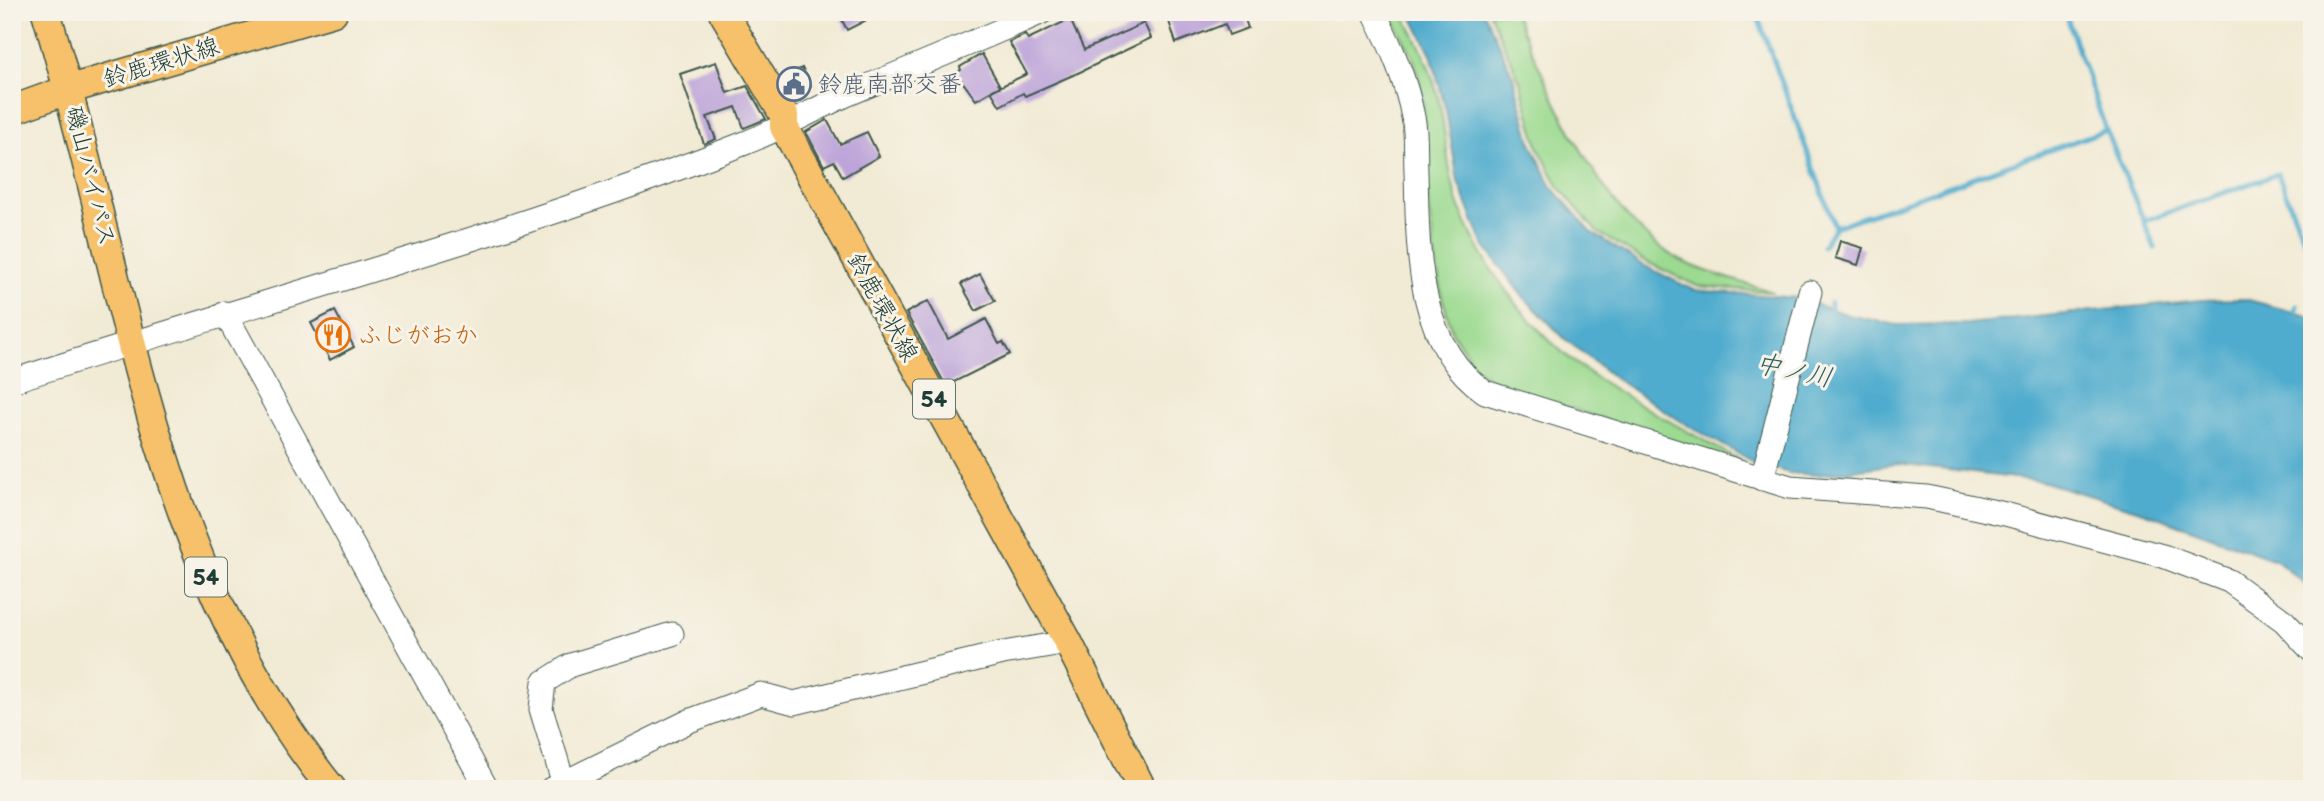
<svg xmlns="http://www.w3.org/2000/svg" width="2324" height="801" viewBox="0 0 2324 801" font-family="'Balsamiq Sans','Klee One',sans-serif">
<rect width="100%" height="100%" fill="#f7f3e8"/>
<filter id="ink" filterUnits="userSpaceOnUse"><feTurbulence type="fractalNoise" baseFrequency=".0143" numOctaves="2"/><feDisplacementMap in="SourceGraphic" scale="14" xChannelSelector="R" yChannelSelector="G"/><feConvolveMatrix kernelMatrix="1 2 1 2 8 2 1 2 1" color-interpolation-filters="sRGB"/></filter>
<filter id="wash" filterUnits="userSpaceOnUse"><feTurbulence type="fractalNoise" baseFrequency=".00686" numOctaves="4" result="noise"/><feDisplacementMap in="SourceGraphic" scale="28" xChannelSelector="R" yChannelSelector="G"/><feGaussianBlur stdDeviation="1.57" result="paint"/><feColorMatrix in="noise" values="0 0 0 0 0 0 0 0 0 0 0 0 0 0 0 0 0 1.4 0 .05"/><feComposite in="paint" operator="in"/></filter>
<g filter="url(#wash)">
<rect width="100%" height="100%" fill="#f1ead4"/>
<!-- green -->
<g fill="#9bda90" stroke="#5d8c62" stroke-width="2">
<path d="M1389 12H1402C1419 43 1433 71 1440 106 1447 140 1447 172 1459 205 1481 268 1536 337 1592 375 1640 407 1694 434 1744 463L1499 386 1475 367 1452 332 1441 293 1429 213 1423 96 1413 57Z"/>
<path d="M1489 12H1514C1551 91 1601 220 1682 261 1710 275 1743 282 1773 292L1697 286 1649 263 1596 231 1558 186 1538 147 1520 81Z"/>
</g>
<!-- water -->
<path fill="#4facce" stroke="#377481" stroke-width="2" d="M1410 12H1484L1513 76 1532 145 1552 187 1591 232 1645 266 1693 290 1798 298 1848 315 1897 325 1968 324 2201 300 2245 299 2312 317V590L2278 561 2147 513 2041 481 1896 464 1819 475 1789 473 1755 463 1682 422 1613 377 1564 338 1521 294 1483 244 1458 182 1446 111 1431 54Z"/>
<g fill="none" stroke-linecap="round" stroke-linejoin="round">
<!-- stream -->
<g stroke="#4facce" stroke-width="5">
<path d="M1756 12 1835 227"/>
<path d="M2106 130 2155 248"/>
<path d="M2144 221 2278 174 2312 259"/>
<path d="M1823 246 1835 227 2106 130 2065 12"/>
<path d="M1830 313V302"/>
<path d="M2293 318 2297 306"/>
</g>
</g>
<g id="blocks">
<!-- building -->
<g fill="#bca3d9">
<path d="M838 12H882L847 30Z"/>
<path d="M1166 12H1252V13L1244 17 1248 28 1229 35 1225 24 1176 43Z"/>
<path d="M1070 19 1084 50 1144 23 1151 38 1080 72 1025 96 1023 93 1000 106 991 91 1027 74 1009 42 1025 35 1028 39Z"/>
<path d="M982 54 1000 86 976 100 956 73 961 70 960 67Z"/>
<path d="M716 62 727 93 747 86 766 119 744 128 736 107 707 117 716 139 704 144 680 74Z"/>
<path d="M802 68 811 86 792 96 782 79Z"/>
<path d="M827 120 840 144 867 132 879 156 843 177 834 161 824 166 806 132Z"/>
<path d="M1840 241 1863 248 1858 265 1835 258Z"/>
<path d="M980 274 995 301 976 311 961 284Z"/>
<path d="M928 301 948 339 986 319 999 344 1003 342 1010 354 946 386 906 313Z"/>
<path d="M335 311 354 347 330 360 311 323Z"/>
</g>
</g>
</g>
<g filter="url(#ink)">
<use href="#blocks" fill-opacity="0" stroke="#3e574c" stroke-width="2"/>
<g fill="none" stroke-linecap="round" stroke-linejoin="round">
<!-- minor casing -->
<g stroke="#3e574c" stroke-width="25">
<g id="minor">
<path d="M1374 12C1391 46 1406 80 1413 117 1417 134 1415 154 1416 171 1418 247 1415 344 1485 392L1790 487 1927 497 2005 514 2163 556 2229 581 2284 621 2312 651"/>
<path d="M225 313 487 789"/>
<path d="M12 381C256 302 506 237 745 143 779 130 811 111 844 96 910 68 976 42 1042 12"/>
<path d="M1762 479 1810 292"/>
<path d="M563 781 541 709 544 682 571 665 672 634"/>
<path d="M551 789 689 721 761 694 794 703 1003 653 1068 642"/>
</g>
</g>
<!-- major casing -->
<g stroke="#3e574c" stroke-width="31">
<g id="major">
<path d="M46 12C126 276 152 568 332 789"/>
<path d="M723 12 784 115V127L1068 642 1142 789"/>
<path d="M12 110 70 89 333 12"/>
</g>
</g>
<!-- minor -->
<use href="#minor" stroke="#fff" stroke-width="23"/>
<!-- major -->
<use href="#major" stroke="#f6c16b" stroke-width="28"/>
</g>
</g>
<!-- icons -->
<defs>
<g id="civic-ring" transform="scale(1.75)"><circle r="9.5" fill="#f7f3e8" stroke="#5c6f8a" stroke-width="1.5"/><path d="M-.6-6.5H3V-4.5H.6V-3L4-1V1h2V6H-6V1h2V-1L-.6-3ZM-1.2 2.5V6h2.4V2.5Z" fill="#5c6f8a"/></g>
<g id="restaurant-ring" transform="scale(1.75)"><circle r="9.5" fill="#f7f3e8" stroke="#e8710a" stroke-width="1.5"/><path d="M-5-6h1v4h1v-4h1v4h1v-4h1v5L-1.5 .5V6h-2V.5L-5-1ZM5-6V6H3V1.5H1.5Q1.5-4 5-6Z" fill="#e8710a"/></g>
</defs>
<g fill-rule="evenodd">
<use href="#civic-ring" x="794" y="84"/>
<use href="#restaurant-ring" x="333" y="335"/>
</g>
<g text-anchor="middle" stroke-width="6" stroke-linejoin="round" paint-order="stroke">
<!-- shield labels -->
<g fill="#f7f3e8" stroke="#60746a" stroke-width="2">
<rect x="913" y="379.5" width="42" height="39" rx="5"/>
<rect x="185" y="557.5" width="42" height="39" rx="5"/>
</g>
<g font-size="23" font-weight="bold" fill="#1f3d34">
<text x="934" y="407">54</text>
<text x="206" y="585">54</text>
</g>
<!-- street labels -->
<g font-size="24" fill="#1f3d34" stroke="#f7f3e8">
<text transform="translate(161 62) rotate(-17)" y="8">鈴鹿環状線</text>
<text transform="translate(91 176) rotate(76)" y="8">磯山バイパス</text>
<text transform="translate(883 307) rotate(61)" y="8">鈴鹿環状線</text>
</g>
<!-- service labels -->
<g font-size="24" fill="#4e5e75" stroke="#f7f3e8" text-anchor="start">
<text x="818" y="92">鈴鹿南部交番</text>
</g>
<!-- food labels -->
<g font-size="24" fill="#c56008" stroke="#f7f3e8" text-anchor="start">
<text x="358" y="343">ふじがおか</text>
</g>
<!-- water labels -->
<g font-size="26" font-style="italic" fill="#2d5e62" stroke="#f7f3e8">
<text transform="translate(1794 370) rotate(12)" y="9">中ノ川</text>
</g>
</g>
<!-- margin -->
<rect width="2324" height="801" fill="none" stroke="#f7f3e8" stroke-width="42"/>
</svg>
